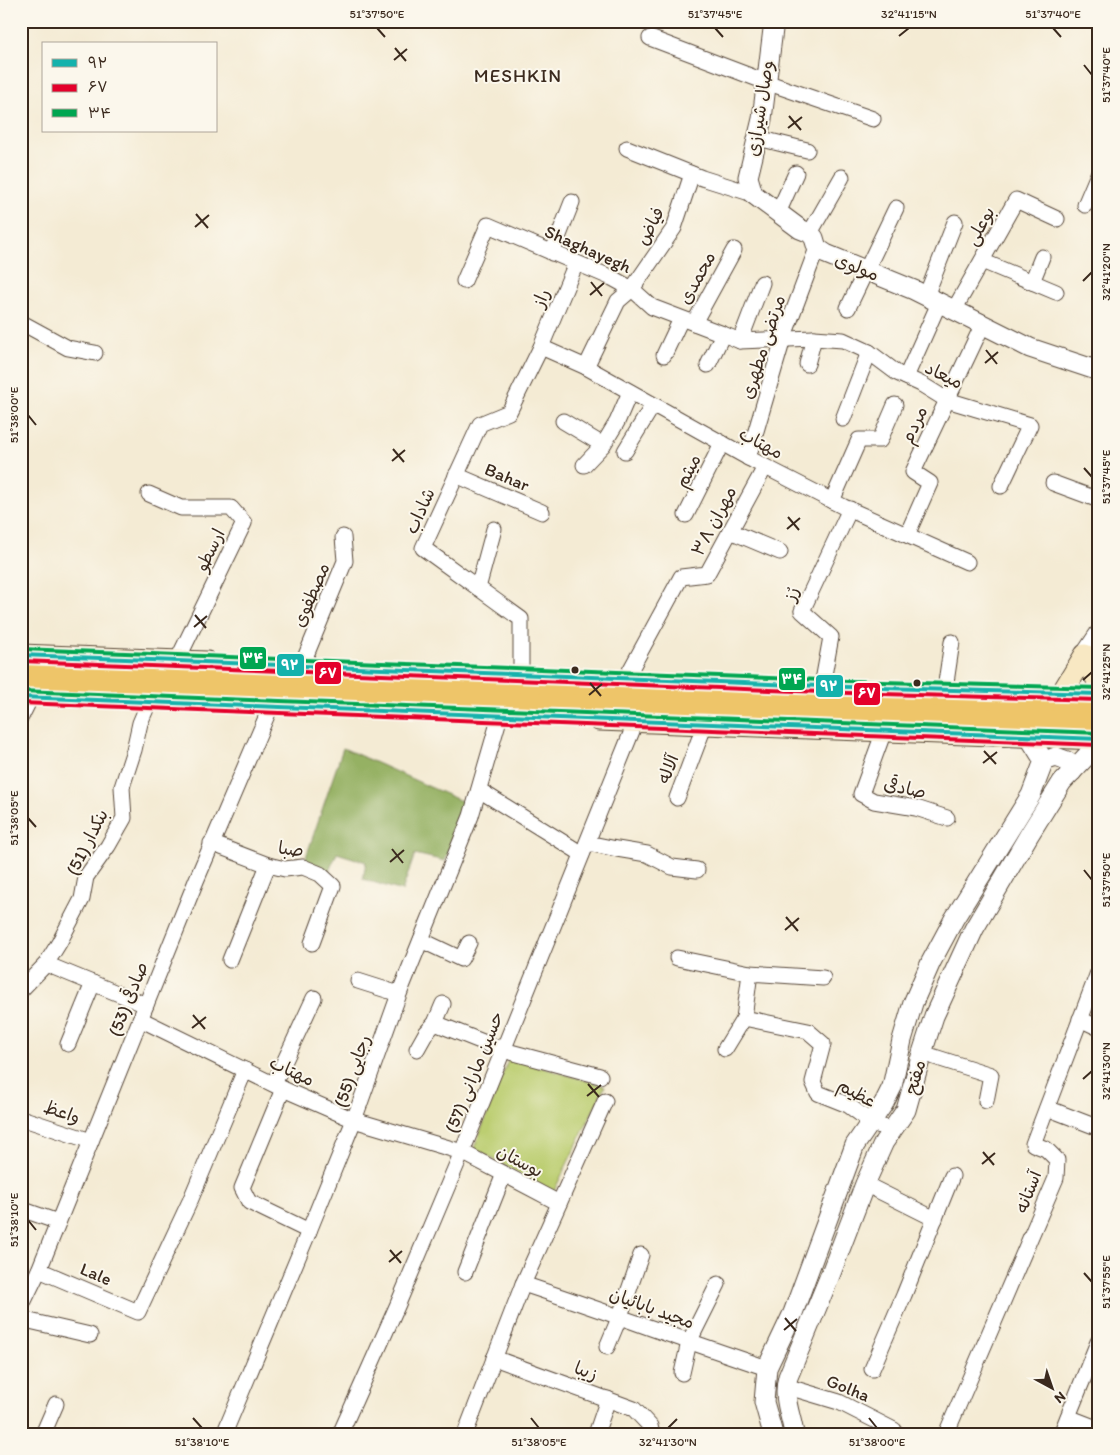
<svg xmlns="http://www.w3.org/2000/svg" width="1120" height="1455" viewBox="0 0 1120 1455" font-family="Itim,'Playpen Sans Arabic',sans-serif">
<rect width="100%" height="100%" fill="#fbf7ec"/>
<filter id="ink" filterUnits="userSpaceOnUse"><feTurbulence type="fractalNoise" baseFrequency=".02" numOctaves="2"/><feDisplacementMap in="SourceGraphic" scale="10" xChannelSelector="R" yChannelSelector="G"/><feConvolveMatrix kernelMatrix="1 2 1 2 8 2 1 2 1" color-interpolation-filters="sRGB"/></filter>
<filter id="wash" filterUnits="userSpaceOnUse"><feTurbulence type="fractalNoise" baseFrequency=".0096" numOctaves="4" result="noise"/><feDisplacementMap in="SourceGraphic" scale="20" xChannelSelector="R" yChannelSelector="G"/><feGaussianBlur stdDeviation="1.12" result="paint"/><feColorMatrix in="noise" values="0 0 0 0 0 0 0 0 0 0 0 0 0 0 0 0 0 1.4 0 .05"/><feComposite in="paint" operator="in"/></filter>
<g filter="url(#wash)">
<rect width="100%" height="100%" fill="#f4ebd4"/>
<!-- green -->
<path fill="#bcce71" stroke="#7c7c48" d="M509 1058 605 1086 553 1193 474 1148Z"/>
<!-- forest -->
<path fill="#95b163" stroke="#686e40" d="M343 748 468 804 445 861 415 854 402 891 363 879 366 862 337 853 329 871 305 860Z"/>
</g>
<g filter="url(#ink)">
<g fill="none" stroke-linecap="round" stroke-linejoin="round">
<!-- minor casing -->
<g stroke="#574739" stroke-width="17">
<g id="minor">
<path d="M650 38 766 82 873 119"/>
<path d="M758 138 807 150"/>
<path d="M627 148 702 178 753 194"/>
<path d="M1085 205 1099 172"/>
<path d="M778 213 796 173"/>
<path d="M810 233 842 177"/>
<path d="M552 253 572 202"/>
<path d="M982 261 1056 292"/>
<path d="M464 281 488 225 612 278 632 289 652 307 723 334 740 341 814 338 843 340 869 352 897 373 921 384 947 400 1030 425 1001 486"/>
<path d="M1032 282 1042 257"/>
<path d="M926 296 955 222"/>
<path d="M848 308 896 208"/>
<path d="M954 310 1016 200 1057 219"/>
<path d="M694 323 734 250"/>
<path d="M21 324H24L68 348 95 353"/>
<path d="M740 341 762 283"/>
<path d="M541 347 586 367 754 461 844 507 967 562"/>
<path d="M664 355 681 319"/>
<path d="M807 364 814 338"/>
<path d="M708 365 723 334"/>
<path d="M586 367 618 301 632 289 674 228 692 174"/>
<path d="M906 377 939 303"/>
<path d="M843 419 869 352"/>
<path d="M563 421 603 445"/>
<path d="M625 451 653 405"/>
<path d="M748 458 783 339 817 248"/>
<path d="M584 465 603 445 617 422 630 392"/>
<path d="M456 475 542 512"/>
<path d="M1053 483 1099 500"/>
<path d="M149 494 181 508H231L244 523 177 661"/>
<path d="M832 501 859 440H880L895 405"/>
<path d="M686 515 722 443"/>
<path d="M730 531 780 552"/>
<path d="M907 535 930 483 913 472 983 324"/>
<path d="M478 588 494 529"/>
<path d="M302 665 345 561 343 537"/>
<path d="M521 674V619L423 548 480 424 509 412 541 347 576 263"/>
<path d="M626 678 681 577 707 574 765 467"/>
<path d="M822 686 831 637 802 611 850 509"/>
<path d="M945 689 952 642"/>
<path d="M21 717 31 697"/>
<path d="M884 731 861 794 874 801 916 808 947 818"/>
<path d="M479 790 582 854"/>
<path d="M677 798 705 724"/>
<path d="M211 843 268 865 285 869 303 867 320 874 333 886 312 943"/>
<path d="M587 843 617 849 647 854 672 867 697 870"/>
<path d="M421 940 461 959 469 943"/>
<path d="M677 958 750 973"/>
<path d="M230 960 268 865"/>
<path d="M46 964 146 1005"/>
<path d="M358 981 399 994"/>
<path d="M21 990 46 964 59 943 82 899 86 877 108 846 124 818 122 787 134 750 140 723 149 702"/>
<path d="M744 1018 808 1031 823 1044 813 1082 818 1093 848 1105 871 1122 892 1131"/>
<path d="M140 1019 283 1089 354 1120 462 1152 559 1203"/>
<path d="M1080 1019 1099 1028"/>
<path d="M435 1023 503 1050 600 1076"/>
<path d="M68 1044 93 983"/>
<path d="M417 1049 426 1033 435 1023 443 1004"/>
<path d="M725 1049 744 1018 750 973 823 978"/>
<path d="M922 1053 991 1075 986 1101"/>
<path d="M274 1084 314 998"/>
<path d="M283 1089 242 1188 249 1202 309 1231"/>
<path d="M1047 1108 1099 1128"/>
<path d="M21 1118 91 1141"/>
<path d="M865 1184 935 1219"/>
<path d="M21 1209 58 1222"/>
<path d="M39 1270 138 1312 190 1201 245 1070"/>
<path d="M465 1272 504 1174"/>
<path d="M523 1284C605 1311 686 1341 767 1368"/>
<path d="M21 1307 39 1270 196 881 271 706"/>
<path d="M21 1319 90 1335"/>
<path d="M607 1347 620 1316 641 1255"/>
<path d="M494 1358 634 1409 650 1426 652 1434"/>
<path d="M872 1369 904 1295 952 1176"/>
<path d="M682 1373 689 1342 718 1284"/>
<path d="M785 1386 839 1402 894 1430"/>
<path d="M1068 1417 1099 1429"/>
<path d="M43 1434 56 1404"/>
<path d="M224 1434 309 1231 354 1120 399 994 471 816 500 716"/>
<path d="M340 1434 398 1304 462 1152 636 721"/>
<path d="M465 1434 523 1284 605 1101"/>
<path d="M596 1434 608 1399"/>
<path d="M946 1434 1056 1178 1057 1160 1046 1149 1033 1144 1099 970"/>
<path d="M1061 1434 1098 1342"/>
</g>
</g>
<!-- tertiary casing -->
<g stroke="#574739" stroke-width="21">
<g id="tertiary">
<path d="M774 21 762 119 748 177 753 194 800 229 810 233 814 238 817 248 826 254 914 290 1030 348 1099 371"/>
<path d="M1085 655 1099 634"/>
<path d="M1044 761 1056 757 1067 761 1072 772"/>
<path d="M773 1434 764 1402 767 1368 793 1313 855 1145 884 1103 892 1087 902 1040 913 1003 931 962 954 919 1031 795 1044 761 1029 737"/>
<path d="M794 1434C791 1414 782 1397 788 1377L831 1273 865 1184 884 1142 906 1110 922 1053 934 1016 974 929 1029 835 1062 782 1099 743"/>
</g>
</g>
<!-- secondary casing -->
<g stroke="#574739" stroke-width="23">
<g id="secondary">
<path d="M21 655 207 662"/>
<path d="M1062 693 1085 655 1099 684"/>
<path d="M599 720 1099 739"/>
</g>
</g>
<!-- trunk casing -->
<g stroke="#574739" stroke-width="27">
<g id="trunk">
<path d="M21 668 1099 705"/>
<path d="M21 687 1099 725"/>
</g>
</g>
<!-- minor -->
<use href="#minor" stroke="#fff" stroke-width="15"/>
<!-- tertiary -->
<use href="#tertiary" stroke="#fff" stroke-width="19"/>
<!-- secondary -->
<use href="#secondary" stroke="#f8e8c3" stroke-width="21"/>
<!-- trunk -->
<use href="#trunk" stroke="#eec569" stroke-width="25"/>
<!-- bus-1 casing -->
<g stroke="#fbf7ec" stroke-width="8">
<g id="bus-1">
<path d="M21 655 848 687 1099 694"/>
<path d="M21 697 1099 739"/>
</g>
</g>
<!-- bus-2 casing -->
<g stroke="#fbf7ec" stroke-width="8">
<g id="bus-2">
<path d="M21 661 848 693 1099 700"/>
<path d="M21 703 1099 745"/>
</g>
</g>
<!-- bus-3 casing -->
<g stroke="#fbf7ec" stroke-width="8">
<g id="bus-3">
<path d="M21 649 848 681 1099 688"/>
<path d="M21 691 1099 733"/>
</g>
</g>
<!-- bus-1 -->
<use href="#bus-1" stroke="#14b2ac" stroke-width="4"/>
<!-- bus-2 -->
<use href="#bus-2" stroke="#e4002b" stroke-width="4"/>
<!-- bus-3 -->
<use href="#bus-3" stroke="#00a651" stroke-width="4"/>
</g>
</g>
<!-- ticks -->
<path fill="none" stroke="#3b2a1e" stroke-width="2" d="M377 28 385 37M715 28 723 37M1053 28 1061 37M899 36 909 28M395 48 406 61M394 60 407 49M1084 65 1092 75M789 116 801 130M788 128 802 117M196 214 208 228M195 227 209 215M1083 281 1092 272M591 282 602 296M590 295 604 283M986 350 997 364M985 363 998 352M28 415 36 425M393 449 404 462M392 461 405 450M1084 468 1092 477M788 517 799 530M787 529 800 518M195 615 206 628M194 627 207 616M1083 680 1092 672M590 683 601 696M589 695 602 684M984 751 996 764M983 763 997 752M28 818 36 827M392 849 403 863M390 862 404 850M1084 870 1092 880M786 917 798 931M785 930 799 918M193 1015 205 1029M192 1028 206 1017M1083 1079 1092 1071M588 1084 599 1097M587 1096 601 1085M983 1152 994 1165M982 1164 995 1153M28 1220 36 1230M390 1250 401 1263M389 1262 402 1251M1084 1273 1092 1282M785 1318 796 1331M784 1330 797 1319M193 1418 202 1428M531 1418 539 1428M869 1418 877 1428M668 1428 677 1419"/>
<!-- markers -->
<g fill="#3b2a1e" stroke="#fbf7ec" stroke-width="2">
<circle cx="575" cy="670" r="4.5"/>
<circle cx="917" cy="683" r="4.5"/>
</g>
<g text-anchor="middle" stroke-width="4" stroke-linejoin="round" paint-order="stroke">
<!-- street labels -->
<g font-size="18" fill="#3b2a1e" stroke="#fbf7ec">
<text transform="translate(760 108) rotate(-81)" y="6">وصال شیرازی</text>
<text transform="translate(650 226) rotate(-62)" y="6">فیاض</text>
<text transform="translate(980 226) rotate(-61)" y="6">بوعلی</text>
<text transform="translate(588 249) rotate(24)" y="6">Shaghayegh</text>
<text transform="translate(857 267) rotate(22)" y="6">مولوی</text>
<text transform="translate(697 278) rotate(-61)" y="6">محمدی</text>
<text transform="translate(541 298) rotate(-68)" y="6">راز</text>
<text transform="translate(763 347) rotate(-72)" y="6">مرتضی مطهری</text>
<text transform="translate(944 375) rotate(26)" y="6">میعاد</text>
<text transform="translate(914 425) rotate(-65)" y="6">مردم</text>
<text transform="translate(761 443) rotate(28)" y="6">مهتاب</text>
<text transform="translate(688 471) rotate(-63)" y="6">میثم</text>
<text transform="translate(507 477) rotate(23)" y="6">Bahar</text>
<text transform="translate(420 511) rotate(-66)" y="6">شاداب</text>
<text transform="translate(714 521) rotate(-62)" y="6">مهران ۳۸</text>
<text transform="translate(210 550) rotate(-64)" y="6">ارسطو</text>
<text transform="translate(791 594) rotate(-72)" y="6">رُز</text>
<text transform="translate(311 595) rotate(-67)" y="6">مصطفوی</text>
<text transform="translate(668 769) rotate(-69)" y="6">آلاله</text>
<text transform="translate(905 788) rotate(13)" y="6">صادقی</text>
<text transform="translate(87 842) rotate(-63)" y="6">بنکدار (51)</text>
<text transform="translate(291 849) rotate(7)" y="6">صبا</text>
<text transform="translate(128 999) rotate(-68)" y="6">صادقی (53)</text>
<text transform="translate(292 1071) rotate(25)" y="6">مهتاب</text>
<text transform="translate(352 1071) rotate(-70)" y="6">رجایی (55)</text>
<text transform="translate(474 1072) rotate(-68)" y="6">حسین مارانی (57)</text>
<text transform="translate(915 1077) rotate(-74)" y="6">مفتح</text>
<text transform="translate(857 1093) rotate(29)" y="6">عظیم</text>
<text transform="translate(62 1112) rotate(19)" y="6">واعظ</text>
<text transform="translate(520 1161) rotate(28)" y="6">بوستان</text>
<text transform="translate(1028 1192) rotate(-69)" y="6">آستانه</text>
<text transform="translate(96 1274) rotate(23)" y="6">Lale</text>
<text transform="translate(652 1308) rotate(20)" y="6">مجید بابائیان</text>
<text transform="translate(586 1371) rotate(20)" y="6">زیبا</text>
<text transform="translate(848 1388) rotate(22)" y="6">Golha</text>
</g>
<!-- neighbourhood labels -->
<g font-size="19" letter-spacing="1" fill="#3b2a1e" stroke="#fbf7ec">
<text x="518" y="82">MESHKIN</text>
</g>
</g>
<g stroke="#fbf7ec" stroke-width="2">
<rect x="239" y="646" width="28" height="24" rx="5" fill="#00a651"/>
<rect x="276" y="653" width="29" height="24" rx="5" fill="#14b2ac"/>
<rect x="314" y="661" width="28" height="24" rx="5" fill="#e4002b"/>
<rect x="778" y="667" width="28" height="24" rx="5" fill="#00a651"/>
<rect x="815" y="674" width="29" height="24" rx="5" fill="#14b2ac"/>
<rect x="853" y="682" width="28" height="24" rx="5" fill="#e4002b"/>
</g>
<g font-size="14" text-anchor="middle" font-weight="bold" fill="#fff">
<text x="253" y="663">۳۴</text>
<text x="290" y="670">۹۲</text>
<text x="328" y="678">۶۷</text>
<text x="792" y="684">۳۴</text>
<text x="829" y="691">۹۲</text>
<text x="867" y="698">۶۷</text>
</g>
<!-- margin -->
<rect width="1120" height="1455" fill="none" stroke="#fbf7ec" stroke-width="55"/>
<!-- legend -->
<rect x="42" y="42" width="175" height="90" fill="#fbf7ec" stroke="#aea59a"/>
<rect x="52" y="59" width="25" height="8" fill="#14b2ac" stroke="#aea59a"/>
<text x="88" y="68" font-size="15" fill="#3b2a1e">۹۲</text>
<rect x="52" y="84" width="25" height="8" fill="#e4002b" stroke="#aea59a"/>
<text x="88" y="92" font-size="15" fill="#3b2a1e">۶۷</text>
<rect x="52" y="109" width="25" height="8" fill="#00a651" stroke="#aea59a"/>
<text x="88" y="118" font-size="15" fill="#3b2a1e">۳۴</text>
<!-- north arrow -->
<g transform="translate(1052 1388) rotate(140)" stroke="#fbf7ec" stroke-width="4" paint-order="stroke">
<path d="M0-4L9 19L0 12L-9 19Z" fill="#3b2a1e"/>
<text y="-8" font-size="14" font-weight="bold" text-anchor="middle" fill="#3b2a1e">N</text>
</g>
<rect x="28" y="28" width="1064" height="1400" fill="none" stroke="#3b2a1e" stroke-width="2"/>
<g font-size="12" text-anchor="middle" fill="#3b2a1e">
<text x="377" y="18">51°37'50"E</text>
<text x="715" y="18">51°37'45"E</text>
<text x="909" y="18">32°41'15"N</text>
<text x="1053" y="18">51°37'40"E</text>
<text transform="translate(1106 75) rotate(-90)" y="4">51°37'40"E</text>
<text transform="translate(1106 272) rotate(-90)" y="4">32°41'20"N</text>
<text transform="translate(14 415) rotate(-90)" y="4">51°38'00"E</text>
<text transform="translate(1106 477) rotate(-90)" y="4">51°37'45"E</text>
<text transform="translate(1106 672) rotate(-90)" y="4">32°41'25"N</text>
<text transform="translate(14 818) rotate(-90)" y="4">51°38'05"E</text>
<text transform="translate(1106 880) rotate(-90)" y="4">51°37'50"E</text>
<text transform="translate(1106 1071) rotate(-90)" y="4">32°41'30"N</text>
<text transform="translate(14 1220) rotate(-90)" y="4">51°38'10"E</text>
<text transform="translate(1106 1282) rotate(-90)" y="4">51°37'55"E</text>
<text x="202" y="1446">51°38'10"E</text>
<text x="539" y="1446">51°38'05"E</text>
<text x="668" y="1446">32°41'30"N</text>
<text x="877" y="1446">51°38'00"E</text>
</g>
</svg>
